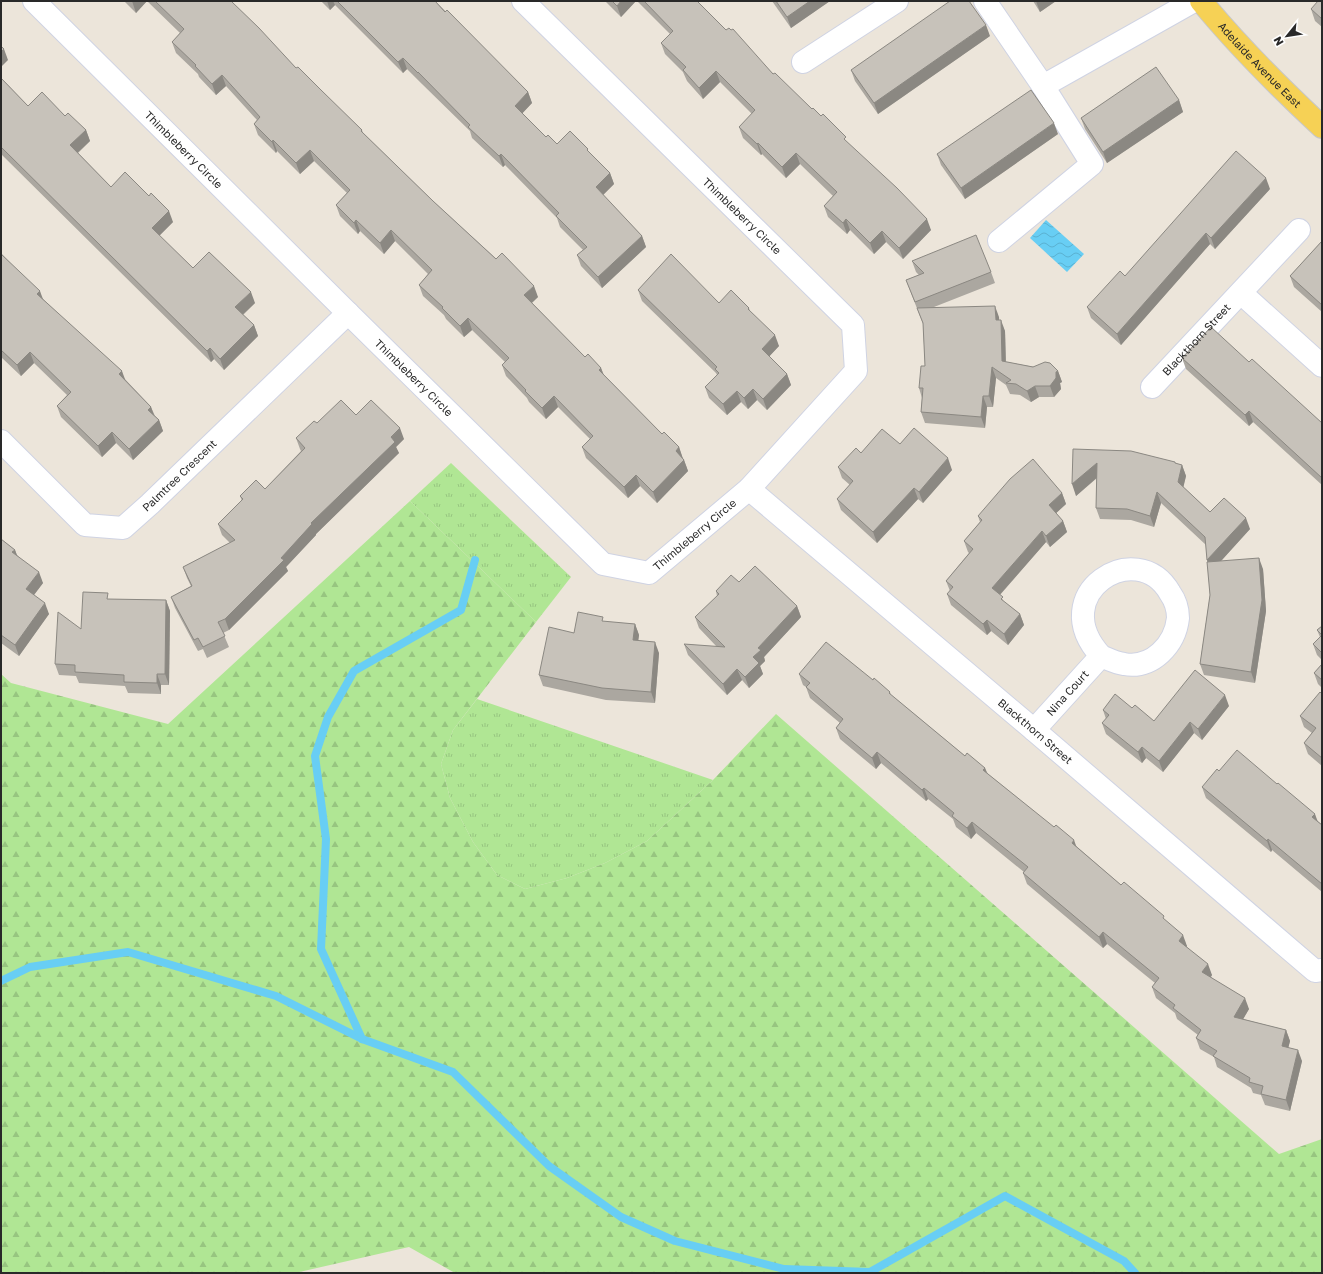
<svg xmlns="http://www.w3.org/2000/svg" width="1323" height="1274" viewBox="0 0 1323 1274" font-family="'Golos Text',sans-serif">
<defs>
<pattern id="grass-tufts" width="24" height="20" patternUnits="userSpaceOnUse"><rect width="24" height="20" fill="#b0e694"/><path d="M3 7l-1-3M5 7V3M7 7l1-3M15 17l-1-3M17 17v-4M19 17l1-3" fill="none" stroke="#97c580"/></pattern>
<pattern id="forest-firs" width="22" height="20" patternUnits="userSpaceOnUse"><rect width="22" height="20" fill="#b0e694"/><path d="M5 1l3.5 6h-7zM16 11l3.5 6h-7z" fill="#97c580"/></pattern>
<pattern id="water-waves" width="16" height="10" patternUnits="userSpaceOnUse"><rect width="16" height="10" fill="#68cef4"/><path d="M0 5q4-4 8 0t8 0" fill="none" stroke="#5ab1d1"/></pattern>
</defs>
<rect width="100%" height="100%" fill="#ece5da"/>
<!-- grass -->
<g fill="url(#grass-tufts)">
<path d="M451 463 571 577 536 622 410 501Z"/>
<path d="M477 699 713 780 647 841 605 863 567 878 525 889 497 875 473 842 450 798 441 764 453 730Z"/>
</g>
<!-- forest -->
<path fill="url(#forest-firs)" d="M410 501 536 622 453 730 441 764 450 798 473 842 497 875 525 889 567 878 605 863 647 841 713 780 776 714 1279 1154 1322 1139V1273H455L409 1247 295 1273H1V674L11 683 168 724Z"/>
<!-- water -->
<path fill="url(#water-waves)" d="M1046 220 1084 254 1067 272 1030 238Z"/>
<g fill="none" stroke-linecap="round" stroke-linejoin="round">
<!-- stream -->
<g stroke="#68cef4" stroke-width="8">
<path d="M1 981 30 967 128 952 276 996 362 1039 453 1072 549 1166 621 1217 675 1241 784 1269 870 1272 1005 1196 1124 1261 1135 1273"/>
<path d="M362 1039 321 949 326 839 315 756 328 717 354 671 461 610 475 560"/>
</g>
<!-- minor casing -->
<g stroke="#cfd3e3" stroke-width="24">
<g id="minor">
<path id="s1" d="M34 1 348 313 603 564 649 573 749 489 856 371 853 325 523 1"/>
<path d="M985 1 1043 86 1194 1"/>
<path d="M803 62 897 1"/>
<path d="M999 241 1092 164 1043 86"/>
<path d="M1241 293 1322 366"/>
<path id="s2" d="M1152 387 1299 230"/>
<path id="s3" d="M1 441 85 525 123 528 150 504 348 313"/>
<path id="s4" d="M749 489 1034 730 1315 971 1322 970"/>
<path id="s5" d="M1034 730 1101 656C1108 659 1116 663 1124 664 1152 669 1175 645 1178 618 1178 609 1175 600 1170 593 1137 535 1044 594 1101 656"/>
</g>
</g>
<!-- major casing -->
<g stroke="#c7c7c7" stroke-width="24">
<g id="major">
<path id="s6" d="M1201 1C1238 46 1279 87 1322 127"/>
</g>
</g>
<!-- minor -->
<use href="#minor" stroke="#fff" stroke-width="22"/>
<!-- major -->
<use href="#major" stroke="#f6d155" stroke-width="22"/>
</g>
<!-- wall -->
<g fill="#aba7a0">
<path d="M124 1H147L136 13Z"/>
<path d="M147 1H231L296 68 362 130 363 133 433 201 538 297 532 303 585 357 601 368 604 375 662 434 679 447 683 459 684 460 688 471 657 503 640 486 628 498 586 458 582 447 590 439 558 407 546 419 529 402 527 398 506 376 502 365 505 362 472 330 464 337 446 319 444 315 423 296 419 285 428 274 395 241 384 254 360 231 358 234 340 216 336 205 347 193 314 161 300 174 277 151 276 153 258 135 254 124 257 120 226 86 216 95 199 77 198 74 176 53 172 42 180 33Z"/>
<path d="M321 1H435L528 92 532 103 522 113 546 137 557 144 589 152 610 173 614 184 603 195 642 236 646 247 602 288 581 266 577 255 583 250 560 227 557 218 505 165 503 167 472 138 470 131 422 84 407 69 403 73 335 5 330 10Z"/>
<path d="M605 1H636L621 17Z"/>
<path d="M637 1H697L726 30 847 142 931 230 903 259 886 242 874 254 850 230 847 234 828 217 824 206 833 196 800 164 786 178 762 154 761 155 743 138 739 127 752 114 720 82 703 99 687 81 683 72 665 54 661 43 670 34Z"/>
<path d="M772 1H830L791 28Z"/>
<path d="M1033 1H1056L1040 12Z"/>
<path d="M1322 1V27L1315 21 1311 9Z"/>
<path d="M990 36 878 114 855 81 851 70Z"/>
<path d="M1 78 28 106 65 116 86 130 90 141 78 153 111 187 173 222 159 236 193 268 255 303 243 315 254 325 258 336 224 370 214 359 211 362 1 154Z"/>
<path d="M1179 100 1183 112 1107 163 1085 129 1081 118Z"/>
<path d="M1058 134 965 199 941 165 937 154Z"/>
<path d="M1270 189 1215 249 1210 244 1121 345 1091 318 1087 307 1125 276Z"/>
<path d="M1322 241V312L1294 287 1290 276Z"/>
<path d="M1 253 2 254 44 300 124 378 151 407 155 416 159 420 163 431 133 460 116 443 102 457 61 417 57 406 67 395 34 363 21 376 1 357Z"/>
<path d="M912 261 991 272 995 283 934 307 999 317V320L1005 331 1006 362 1058 371 1062 382 1060 383 1061 389 1054 397H1039L1031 402 1020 395 1010 394 1006 385 996 378 993 407H987L985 428 925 423 921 412 922 398 919 388 925 366 923 324 906 280 919 275 916 272Z"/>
<path d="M638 290 749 308 750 311 779 346 769 356 787 374 791 385 767 410 757 400 748 409 741 402 727 415 709 398 705 387 717 375 716 373 642 301Z"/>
<path d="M1182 358 1249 362 1322 423V485L1253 422 1249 426 1186 369Z"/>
<path d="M356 415 404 439 396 447 399 453 316 534V535L286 567 288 571 229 630 223 633 229 647 207 658 203 649 198 651 175 608 171 597 191 586 187 578 183 567 230 543 222 535 218 524 242 501 240 496 265 489 301 451 300 449 296 438 317 423Z"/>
<path d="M900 444 952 470 923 503 918 499 877 543 841 510 837 499 850 485 842 478 838 467 861 453Z"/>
<path d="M1073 449 1176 464 1182 465 1186 476 1183 487 1210 512 1250 529 1221 561 1263 569 1266 611 1255 683 1204 675 1200 664 1210 595 1206 545 1161 503 1154 527 1131 520 1100 519 1096 508 1097 478 1076 496Z"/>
<path d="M1062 493 1066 504 1056 513 1063 521 1067 532 1050 547 1046 542 1000 595 1004 602 1020 614 1024 625 1008 645 991 631 987 635 951 605 947 594 950 591 946 581 969 553 968 552 964 541 980 522 978 516Z"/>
<path d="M1 539 15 550 17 555 43 583 34 595 49 614 19 656 1 643Z"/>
<path d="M739 582 797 606 801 617 764 657 765 661 760 666 763 674 749 688 742 680 727 695 688 655 684 644 717 647 699 628 695 617 717 596 716 591Z"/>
<path d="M110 599 166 600 170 611 169 685H161V694L128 693 125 686 79 683 76 676 59 675 55 664Z"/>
<path d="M605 622 635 624 639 635 638 640 659 653 655 703 606 700 543 686 539 675 574 633Z"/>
<path d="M1322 626V660L1317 655 1313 644 1320 637 1317 630Z"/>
<path d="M1322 664V688L1318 684 1314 673Z"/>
<path d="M799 674 873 680 890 692 891 695 965 756 985 768 988 774 1076 846 1121 885 1166 921 1187 946V947L1212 975 1211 977 1249 1009 1243 1019 1286 1030 1290 1041 1288 1048 1302 1061 1290 1111 1265 1105 1261 1095 1253 1093 1251 1088 1217 1067 1214 1057 1200 1049 1196 1038 1198 1035 1177 1019 1175 1013 1156 998 1152 987 1155 983 1107 944 1103 948 1027 884 1023 873 1024 872 976 833 971 839 956 827 953 819 928 799 926 801 881 763 876 769 840 739 836 728 840 723 810 698 806 687 803 685Z"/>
<path d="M1322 694V766L1308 754 1304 743 1312 733 1304 727 1300 716Z"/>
<path d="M1229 706 1202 740 1194 733 1163 772 1146 758 1142 763 1106 734 1102 723 1106 719 1103 710 1132 708 1154 721Z"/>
<path d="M1219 771 1277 784 1322 825V892L1272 850 1271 852 1206 798 1202 787Z"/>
</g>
<!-- shaded-wall -->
<g fill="#8b8882">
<path d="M132 1H147L136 13Z"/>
<path d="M327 1H333L335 5 330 10Z"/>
<path d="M621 1H636L621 17 617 6Z"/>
<path d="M810 1H830L791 28 787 17Z"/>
<path d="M1036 1H1056L1040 12Z"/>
<path d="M986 25 990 36 878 114 874 103Z"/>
<path d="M4 49 8 60 1 67V52Z"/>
<path d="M403 58 407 69 403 73 398 62Z"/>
<path d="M716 71 720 82 703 99 699 88Z"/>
<path d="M222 75 226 86 216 95 212 84Z"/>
<path d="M528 92 532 103 519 117 515 106Z"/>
<path d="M1179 100 1183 112 1107 163 1103 152Z"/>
<path d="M1054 123 1058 134 965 199 961 188Z"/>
<path d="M86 130 90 141 74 156 70 145Z"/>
<path d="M273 140 277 151 276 153 272 142Z"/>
<path d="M758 143 762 154 761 155 757 144Z"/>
<path d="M310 150 314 161 300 174 296 163Z"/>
<path d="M796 153 800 164 786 178 782 167Z"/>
<path d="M501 154 505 165 503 167 499 156Z"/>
<path d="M610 173 614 184 600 198 596 187Z"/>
<path d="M1266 178 1270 189 1215 249 1211 238Z"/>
<path d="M169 211 173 222 156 239 152 228Z"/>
<path d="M846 219 850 230 847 234 843 223Z"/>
<path d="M927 219 931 230 903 259 899 248Z"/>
<path d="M356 220 360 231 358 234 354 223Z"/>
<path d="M391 230 395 241 384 254 380 243Z"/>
<path d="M882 231 886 242 874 254 870 243Z"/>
<path d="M1206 233 1210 244 1121 345 1117 334Z"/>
<path d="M642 236 646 247 602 288 598 277Z"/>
<path d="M534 286 538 297 528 306 524 295Z"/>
<path d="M40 291 44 302 37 294Z"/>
<path d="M251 292 255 303 239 318 235 307Z"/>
<path d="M995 306 999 317 1000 331 996 320Z"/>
<path d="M468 318 472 330 464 337 460 326Z"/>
<path d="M1001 320 1005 331 1006 372 1002 361Z"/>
<path d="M254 325 258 336 224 370 220 359Z"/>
<path d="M775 335 779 346 766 360 762 349Z"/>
<path d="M210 348 214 359 211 362 207 351Z"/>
<path d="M30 352 34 363 21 376 17 365Z"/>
<path d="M992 367 996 378 993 407 989 396Z"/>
<path d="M601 368 605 379 599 370Z"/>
<path d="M122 371 126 382 119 374Z"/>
<path d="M1058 371 1062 382 1060 383 1061 389 1054 397 1050 386 1056 372Z"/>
<path d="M787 374 791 385 767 410 763 399Z"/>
<path d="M1035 386 1039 397 1031 402 1027 391Z"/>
<path d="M753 389 757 400 748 409 744 398Z"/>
<path d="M737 391 741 402 727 415 723 404Z"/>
<path d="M554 396 558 407 546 419 542 408Z"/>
<path d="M983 396 987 407 985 428 981 417Z"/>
<path d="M151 407 155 418 148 410Z"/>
<path d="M1249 411 1253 422 1249 426 1245 415Z"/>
<path d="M159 420 163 431 133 460 129 449Z"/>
<path d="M400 428 404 439 396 447 399 453 316 534V535L286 567 288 571 229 630 225 619 281 558 311 523Z"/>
<path d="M112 432 116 443 102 457 98 446Z"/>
<path d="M679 447 683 459 680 462 676 451Z"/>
<path d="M948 458 952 470 923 503 919 492Z"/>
<path d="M684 460 688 471 657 503 653 492Z"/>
<path d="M1097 463 1101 474 1076 496 1072 484Z"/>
<path d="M1182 465 1186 476 1182 493 1178 482Z"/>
<path d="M636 475 640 486 628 498 624 487Z"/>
<path d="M914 488 918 499 877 543 873 532Z"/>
<path d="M1157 492 1161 503 1154 527 1150 516Z"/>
<path d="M1062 493 1066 504 1053 516 1049 505Z"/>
<path d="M1246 518 1250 529 1211 572 1207 560Z"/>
<path d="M1063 521 1067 532 1050 547 1046 536Z"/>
<path d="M1042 531 1046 542 996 599 992 588Z"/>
<path d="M15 550 19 561 12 552Z"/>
<path d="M1259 558 1263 569 1266 611 1255 683 1251 672Z"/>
<path d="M39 572 43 583 30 600 26 589Z"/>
<path d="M166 600 170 611 169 685 165 674Z"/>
<path d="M45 603 49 614 19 656 15 645Z"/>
<path d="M797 606 801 617 764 657 765 661 760 666 763 674 749 688 745 677 753 657 758 648Z"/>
<path d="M1020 614 1024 625 1008 645 1004 634Z"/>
<path d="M987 620 991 631 987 635 983 624Z"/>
<path d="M635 624 639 635 637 651 633 640Z"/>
<path d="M655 642 659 653 655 703 651 692Z"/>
<path d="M737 669 742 680 727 695 723 684Z"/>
<path d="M157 674 161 685V694L157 683Z"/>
<path d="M1225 695 1229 706 1202 740 1198 729Z"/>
<path d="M1190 722 1194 733 1163 772 1159 761Z"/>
<path d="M1142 747 1146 758 1142 763 1138 752Z"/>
<path d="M877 752 881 763 876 769 872 758Z"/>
<path d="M985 768 989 779 983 770Z"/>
<path d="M924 788 928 799 926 801 922 790Z"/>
<path d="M1315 814 1319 825 1312 817Z"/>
<path d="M972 822 976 833 971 839 967 828Z"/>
<path d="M1268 839 1272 850 1271 852 1267 841Z"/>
<path d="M1074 840 1078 851 1072 843Z"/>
<path d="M1103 932 1107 944 1103 948 1099 937Z"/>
<path d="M1183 935 1187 946 1183 952 1179 941Z"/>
<path d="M1208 964 1212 975 1206 983 1202 972Z"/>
<path d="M1245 998 1249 1009 1238 1028 1234 1017Z"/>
<path d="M1286 1030 1290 1041 1286 1057 1282 1046Z"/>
<path d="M1298 1050 1302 1061 1290 1111 1286 1100Z"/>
</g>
<!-- building -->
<g fill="#c7c2ba" stroke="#8b8882">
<path d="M155 1H231L259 28 296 68 298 67 321 90 362 130 361 131 433 201 496 259 502 253 534 286 524 295 585 357 588 354 601 368 599 370 662 434 664 432 679 447 676 451 684 460 653 492 636 475 624 487 582 447 593 436 554 396 542 408 525 391 526 390 502 365 509 358 468 318 460 326 442 308 443 307 419 285 432 270 391 230 380 243 356 220 354 223 336 205 350 190 310 150 296 163 273 140 272 142 254 124 260 117 222 75 212 84 195 66 196 65 172 42 184 29Z"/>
<path d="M337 1H435L445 12 447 10 528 92 515 106 546 137 548 135 557 144 570 131 588 149 587 150 610 173 596 187 642 236 598 277 577 255 587 247 556 216 559 213 501 154 499 156 468 127 470 125 418 72V73L403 58 398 62Z"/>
<path d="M612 1H621L617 6Z"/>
<path d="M644 1H697L726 30 729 28 731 30 733 29 773 74 775 73 812 109 813 108 821 116 823 114 846 137 844 139 897 188 927 219 899 248 882 231 870 243 846 219 843 223 824 206 837 192 796 153 782 167 758 143 757 144 739 127 755 110 716 71 699 88 683 70 686 67 661 43 673 31Z"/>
<path d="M776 1H810L787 17Z"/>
<path d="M950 1H969L986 25 874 103 851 70Z"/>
<path d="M1318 1H1322V19L1311 9Z"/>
<path d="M1 46 4 49 1 52Z"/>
<path d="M1156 67 1179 100 1103 152 1081 118Z"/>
<path d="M1 78 28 106 42 92 65 116 68 113 86 130 70 145 111 187 125 172 149 196 151 193 169 211 152 228 193 268 209 252 251 292 235 307 254 325 220 359 210 348 207 351 1 147Z"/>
<path d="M1031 90 1054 123 961 188 937 154Z"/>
<path d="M1236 151 1266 178 1211 238 1206 233 1117 334 1087 307 1120 271 1125 276Z"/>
<path d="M976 235 991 272 915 302 906 280 924 273 912 261Z"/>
<path d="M1322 241V305L1290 276Z"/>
<path d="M1 254 40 291 37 294 122 371 119 374 151 407 148 410 159 420 129 449 112 432 98 446 57 406 71 392 30 352 17 365 1 350Z"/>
<path d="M671 254 719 303 731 290 749 308 748 309 775 335 762 349 787 374 763 399 753 389 744 398 737 391 723 404 705 387 719 373 715 369 717 367 638 290Z"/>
<path d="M995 306 996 320H1001L1002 361 1033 367 1045 362 1050 363 1058 371 1056 372V378L1050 386H1035L1027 391 1016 384 1006 383 1011 380 992 367 989 396H983L981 417 921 412 923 388H919L921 366H925L923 323 917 308Z"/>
<path d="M1211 327 1249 362 1252 359 1322 423V478L1249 411 1245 415 1182 358Z"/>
<path d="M341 400 356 415 371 400 400 428 391 437 395 442 311 523 312 524 281 558 284 560 225 619 218 622 225 636 203 647 198 638 194 640 171 597 192 586 183 567 235 540 218 524 243 499 240 496 256 480 265 489 305 448 296 438 314 421 317 423Z"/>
<path d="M914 428 948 458 919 492 914 488 873 532 837 499 853 481 838 467 856 448 861 453 882 429 900 444Z"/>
<path d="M1073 449 1131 451 1175 462V463L1182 465 1178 482 1210 512 1224 498 1246 518 1207 560 1205 537 1157 492 1150 516 1127 509 1096 508 1097 463 1072 484Z"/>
<path d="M1033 459 1062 493 1049 505 1063 521 1046 536 1042 531 992 588 1003 597 1001 599 1020 614 1004 634 987 620 983 624 947 594 953 587 946 581 973 549 964 541 982 520 978 516 1010 479Z"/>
<path d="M1 539 15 550 12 552 39 572 26 589 45 603 15 645 1 635Z"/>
<path d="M1259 558 1262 600 1251 672 1200 664 1210 595 1207 562Z"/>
<path d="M755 566 797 606 758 648 761 650 753 657 759 663 745 677 737 669 723 684 684 644 725 647 695 617 719 594 716 591 731 575 739 582Z"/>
<path d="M83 592 108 593 107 599 166 600 165 674H157V683L124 682V675L75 672V665L55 664 58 612 81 629Z"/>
<path d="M578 612 603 617 602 621 635 624 633 640 655 642 651 692 602 688 539 675 549 627 574 633Z"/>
<path d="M1322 626V635L1317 630Z"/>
<path d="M1322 635V653L1313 644Z"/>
<path d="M826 642 873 680 874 678 890 692 889 693 965 756 967 753 985 768 983 770 1054 827 1056 825 1074 840 1072 843 1121 885 1124 882 1164 916 1163 918 1183 935 1179 941 1208 964 1202 972 1245 998 1234 1017 1286 1030 1282 1046 1298 1050 1286 1100 1261 1094 1263 1086 1249 1082 1250 1078 1213 1056 1217 1051 1196 1038 1201 1030 1173 1008 1175 1005 1152 987 1159 978 1103 932 1099 937 1023 873 1028 867 972 822 967 828 952 816 954 813 924 788 922 790 877 752 872 758 836 728 843 719 806 687 810 683 799 674Z"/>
<path d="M1322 664V680L1314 673Z"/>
<path d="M1195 670 1225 695 1198 729 1190 722 1159 761 1142 747 1138 752 1102 723 1109 715 1103 710 1115 694 1132 708 1135 705 1154 721Z"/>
<path d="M1320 692 1322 694V758L1304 743 1316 728 1300 716Z"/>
<path d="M1237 750 1277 784 1278 783 1315 814 1312 817 1322 825V884L1268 839 1267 841 1202 787 1217 769 1219 771Z"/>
</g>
<g text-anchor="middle" stroke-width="4" stroke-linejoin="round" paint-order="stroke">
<!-- street labels -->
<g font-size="11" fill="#292929" stroke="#fff">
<text dy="4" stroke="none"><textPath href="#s6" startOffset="87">Adelaide Avenue East</textPath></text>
<text dy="4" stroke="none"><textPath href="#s1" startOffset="211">Thimbleberry Circle</textPath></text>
<text transform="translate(742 216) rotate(44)" y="4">Thimbleberry Circle</text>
<text dy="4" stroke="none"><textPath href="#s2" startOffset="65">Blackthorn Street</textPath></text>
<text dy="4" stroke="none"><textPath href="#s1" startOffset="535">Thimbleberry Circle</textPath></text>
<text dy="4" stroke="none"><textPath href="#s3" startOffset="234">Palmtree Crescent</textPath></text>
<text dy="4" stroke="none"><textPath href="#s1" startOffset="907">Thimbleberry Circle</textPath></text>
<text dy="4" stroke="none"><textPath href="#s5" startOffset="50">Nina Court</textPath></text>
<text dy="4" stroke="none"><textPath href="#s4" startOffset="375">Blackthorn Street</textPath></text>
</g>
</g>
<!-- border -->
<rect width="1323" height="1274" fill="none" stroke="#292929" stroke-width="4"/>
<!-- north arrow -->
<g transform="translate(1287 36) rotate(240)" stroke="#ffffff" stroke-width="3" paint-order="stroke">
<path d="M0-3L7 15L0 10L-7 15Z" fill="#292929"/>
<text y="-6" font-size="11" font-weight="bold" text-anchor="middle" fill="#292929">N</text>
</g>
</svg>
